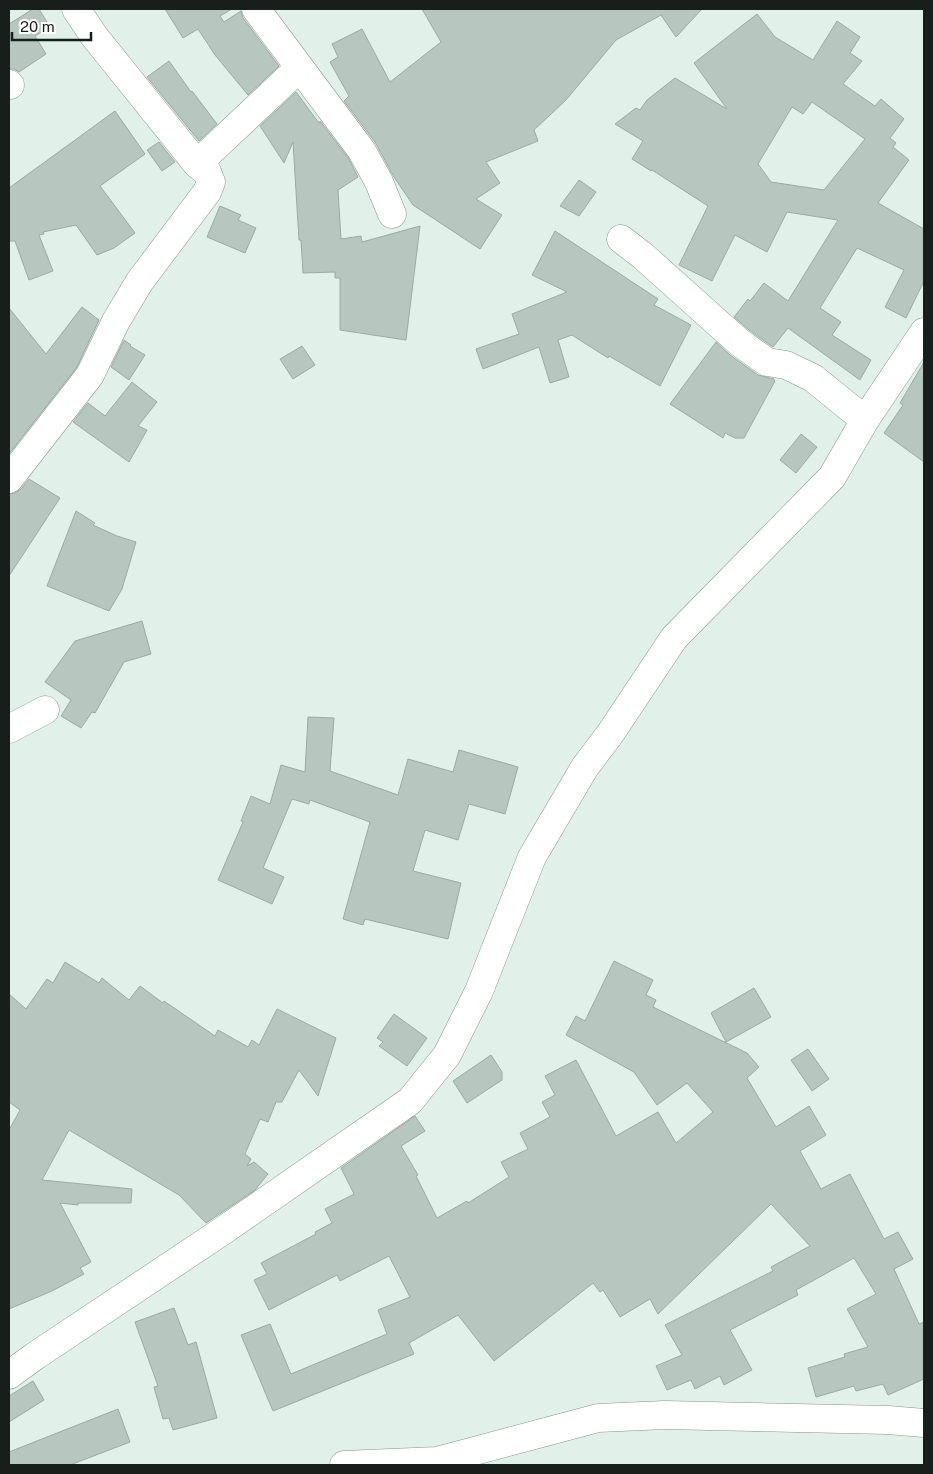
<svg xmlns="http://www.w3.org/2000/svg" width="933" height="1474" viewBox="0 0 933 1474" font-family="'Public Sans',sans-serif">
<rect width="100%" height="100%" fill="#e1f1ea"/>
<!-- building -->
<g fill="#b7c6bf" stroke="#9caaa4" fill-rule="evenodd">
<path d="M33 9H39L50 27 35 36 46 54 19 72 14 69H9V24Z"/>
<path d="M165 9H232L220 16 224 22 241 11 243 18 279 66 248 95 215 55 198 29 183 38Z"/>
<path d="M422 9H702L676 37 661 15 616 40 566 100 534 130 538 141 486 162 500 183 476 199 502 215 480 249 413 205 394 177 375 142 344 101 349 96 330 62 338 57 332 44 362 29 390 82 441 42Z"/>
<path d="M757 14 775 37 813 60 837 21 860 37 850 53 862 61 843 84 875 106 881 99 904 119 890 138 896 143 893 147 909 160 878 203 924 229V228V281L906 318 885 307 904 270 857 248 820 308 841 322 832 335 871 360 860 380 788 328 773 347 749 330 734 317 748 299 750 301 764 283 788 301 838 220 787 212 767 252 735 235 712 281 679 265 708 206 652 170 651 171 632 159 643 141 615 124 636 108 640 110 647 100 675 78 727 109 694 63ZM812 102 865 139 824 190 771 182 758 164 792 107 803 114Z"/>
<path d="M169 61 191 92 192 91 217 124 199 141 147 77Z"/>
<path d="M296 92 319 123 320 121 349 159 358 177 338 190 341 239 361 236 362 242 420 226 406 340 340 330V278H335V272L303 273 301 240H299L293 142 284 163 260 126Z"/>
<path d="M115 111 145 154 100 186 135 233 114 248 97 255 76 225 43 232 44 234 39 235 53 271 29 280 15 241H9V188Z"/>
<path d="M159 142 175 162 162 171 147 150Z"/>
<path d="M579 180 596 192 579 216 560 206Z"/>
<path d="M220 206 241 215 238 220 256 228 245 253 207 237Z"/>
<path d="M555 231 658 299 654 305 691 325 660 386 609 356 608 358 572 335 558 340 569 377 550 383 539 347 483 369 476 349 519 334 512 314 567 292 532 275Z"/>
<path d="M82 307 99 320 77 367 9 454V308L46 354Z"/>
<path d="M124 340 131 345 130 346 145 355 129 380 111 367Z"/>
<path d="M716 342 730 355 758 375 774 379V380L775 381 744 438H735L725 433 723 438 670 404Z"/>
<path d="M302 346 315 365 293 379 280 359Z"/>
<path d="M924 362V462L884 433 903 405 900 403Z"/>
<path d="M132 382 157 402 138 426 147 430 129 462 73 422 88 403 105 416Z"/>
<path d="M801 434 817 447 796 473 780 460Z"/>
<path d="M29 479 60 498 9 576V494L15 493 21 489Z"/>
<path d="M76 511 95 523 93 525 117 536 136 542 122 589 109 611 47 586Z"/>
<path d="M142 621 151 654 124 662 95 713 92 712 81 728 61 716 71 700 45 682 75 641Z"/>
<path d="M308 717 334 718 330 771 398 795 408 759 453 772 459 750 518 767 505 814 469 804 458 840 425 830 413 871 461 883 448 939 365 919 363 925 343 919 370 822 310 800 309 804 292 799 263 868 284 877 272 904 218 880 243 822 241 821 251 796 270 804 281 765 305 772Z"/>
<path d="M614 961 653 980 646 995 656 1000 653 1007 747 1053 759 1067 747 1078 776 1127 809 1106 826 1135 800 1151 821 1189 850 1174 884 1239 898 1232 913 1259 894 1269 919 1324 924 1322V1379L888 1395 883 1384 856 1391 854 1386 816 1397 808 1368 845 1357 844 1354 868 1347 847 1309 876 1294 854 1258 796 1290 798 1295 730 1330 752 1370 724 1385 720 1376 695 1389 691 1380 667 1390 656 1366 682 1355 665 1325 773 1271 771 1267 810 1246 771 1204 658 1314 650 1299 620 1317 603 1290 600 1292 593 1283 494 1361 458 1315 409 1343 414 1354 273 1411 241 1335 270 1324 291 1374 387 1334 378 1310 410 1297 389 1256 340 1281 337 1275 269 1310 254 1280 267 1274 261 1263 316 1234 315 1232 332 1223 325 1209 354 1194 341 1168 415 1116 425 1131 401 1146 418 1175 416 1176 437 1218 467 1201 468 1203 509 1177 501 1162 528 1149 520 1133 550 1117 542 1102 555 1095 545 1076 576 1060 616 1136 658 1112 676 1143 713 1112 687 1083 657 1105 634 1072 566 1035 576 1016 585 1021Z"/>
<path d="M65 962 99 983 102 978 129 1000 140 986 163 1003 164 1001 215 1036 218 1030 248 1047 252 1040 259 1045 277 1009 336 1038 318 1096 299 1070 282 1102H276L268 1122 260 1119 245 1154 251 1159 247 1166 254 1162 268 1174 255 1190 206 1223 179 1195 69 1130 42 1180 132 1189 131 1203H78V1205L60 1203 91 1262 80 1268 84 1274 52 1291 9 1309V1130L20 1110 9 1102V994L26 1009 47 979 53 983Z"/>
<path d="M754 988 771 1017 726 1042 711 1013Z"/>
<path d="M394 1014 427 1038 407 1066 379 1046 383 1042 377 1038Z"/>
<path d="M808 1049 829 1079 812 1091 791 1060Z"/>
<path d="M491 1055 502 1072V1080L467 1103 453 1081Z"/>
<path d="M174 1308 188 1345 196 1342 217 1418 173 1430 169 1418 163 1419 154 1387 158 1386 135 1322Z"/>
<path d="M33 1381 44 1400 9 1422V1396Z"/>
<path d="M118 1409 130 1442 70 1465H9V1452Z"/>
</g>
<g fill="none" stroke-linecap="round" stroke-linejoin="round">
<!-- street casing -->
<g stroke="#87958f" stroke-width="29">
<g id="street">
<path d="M256 9 362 151 379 182 392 214"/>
<path d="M9 84 10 85"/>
<path d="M197 164 299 68"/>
<path d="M621 239 643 256 739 342 767 362 786 365 813 378 865 420"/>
<path d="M9 479 90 375 116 321 140 281 207 192 211 182 207 172 197 164 94 36 76 9"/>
<path d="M9 729 45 710"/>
<path d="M9 1375 35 1356 221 1232 410 1101 447 1055 479 991 532 857 585 767 610 734 674 638 832 477 865 420 924 332"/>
<path d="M344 1465 437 1461 598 1418 665 1415 888 1420 924 1423"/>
</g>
</g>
<!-- street -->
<use href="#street" stroke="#fff" stroke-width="28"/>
</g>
<!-- border -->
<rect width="933" height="1474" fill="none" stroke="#181e1b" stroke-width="20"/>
<!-- scale -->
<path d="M12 32v8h79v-8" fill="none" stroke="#181e1b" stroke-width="2.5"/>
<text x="20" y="32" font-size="15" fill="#181e1b" stroke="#ffffff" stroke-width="4" paint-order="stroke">20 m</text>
</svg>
